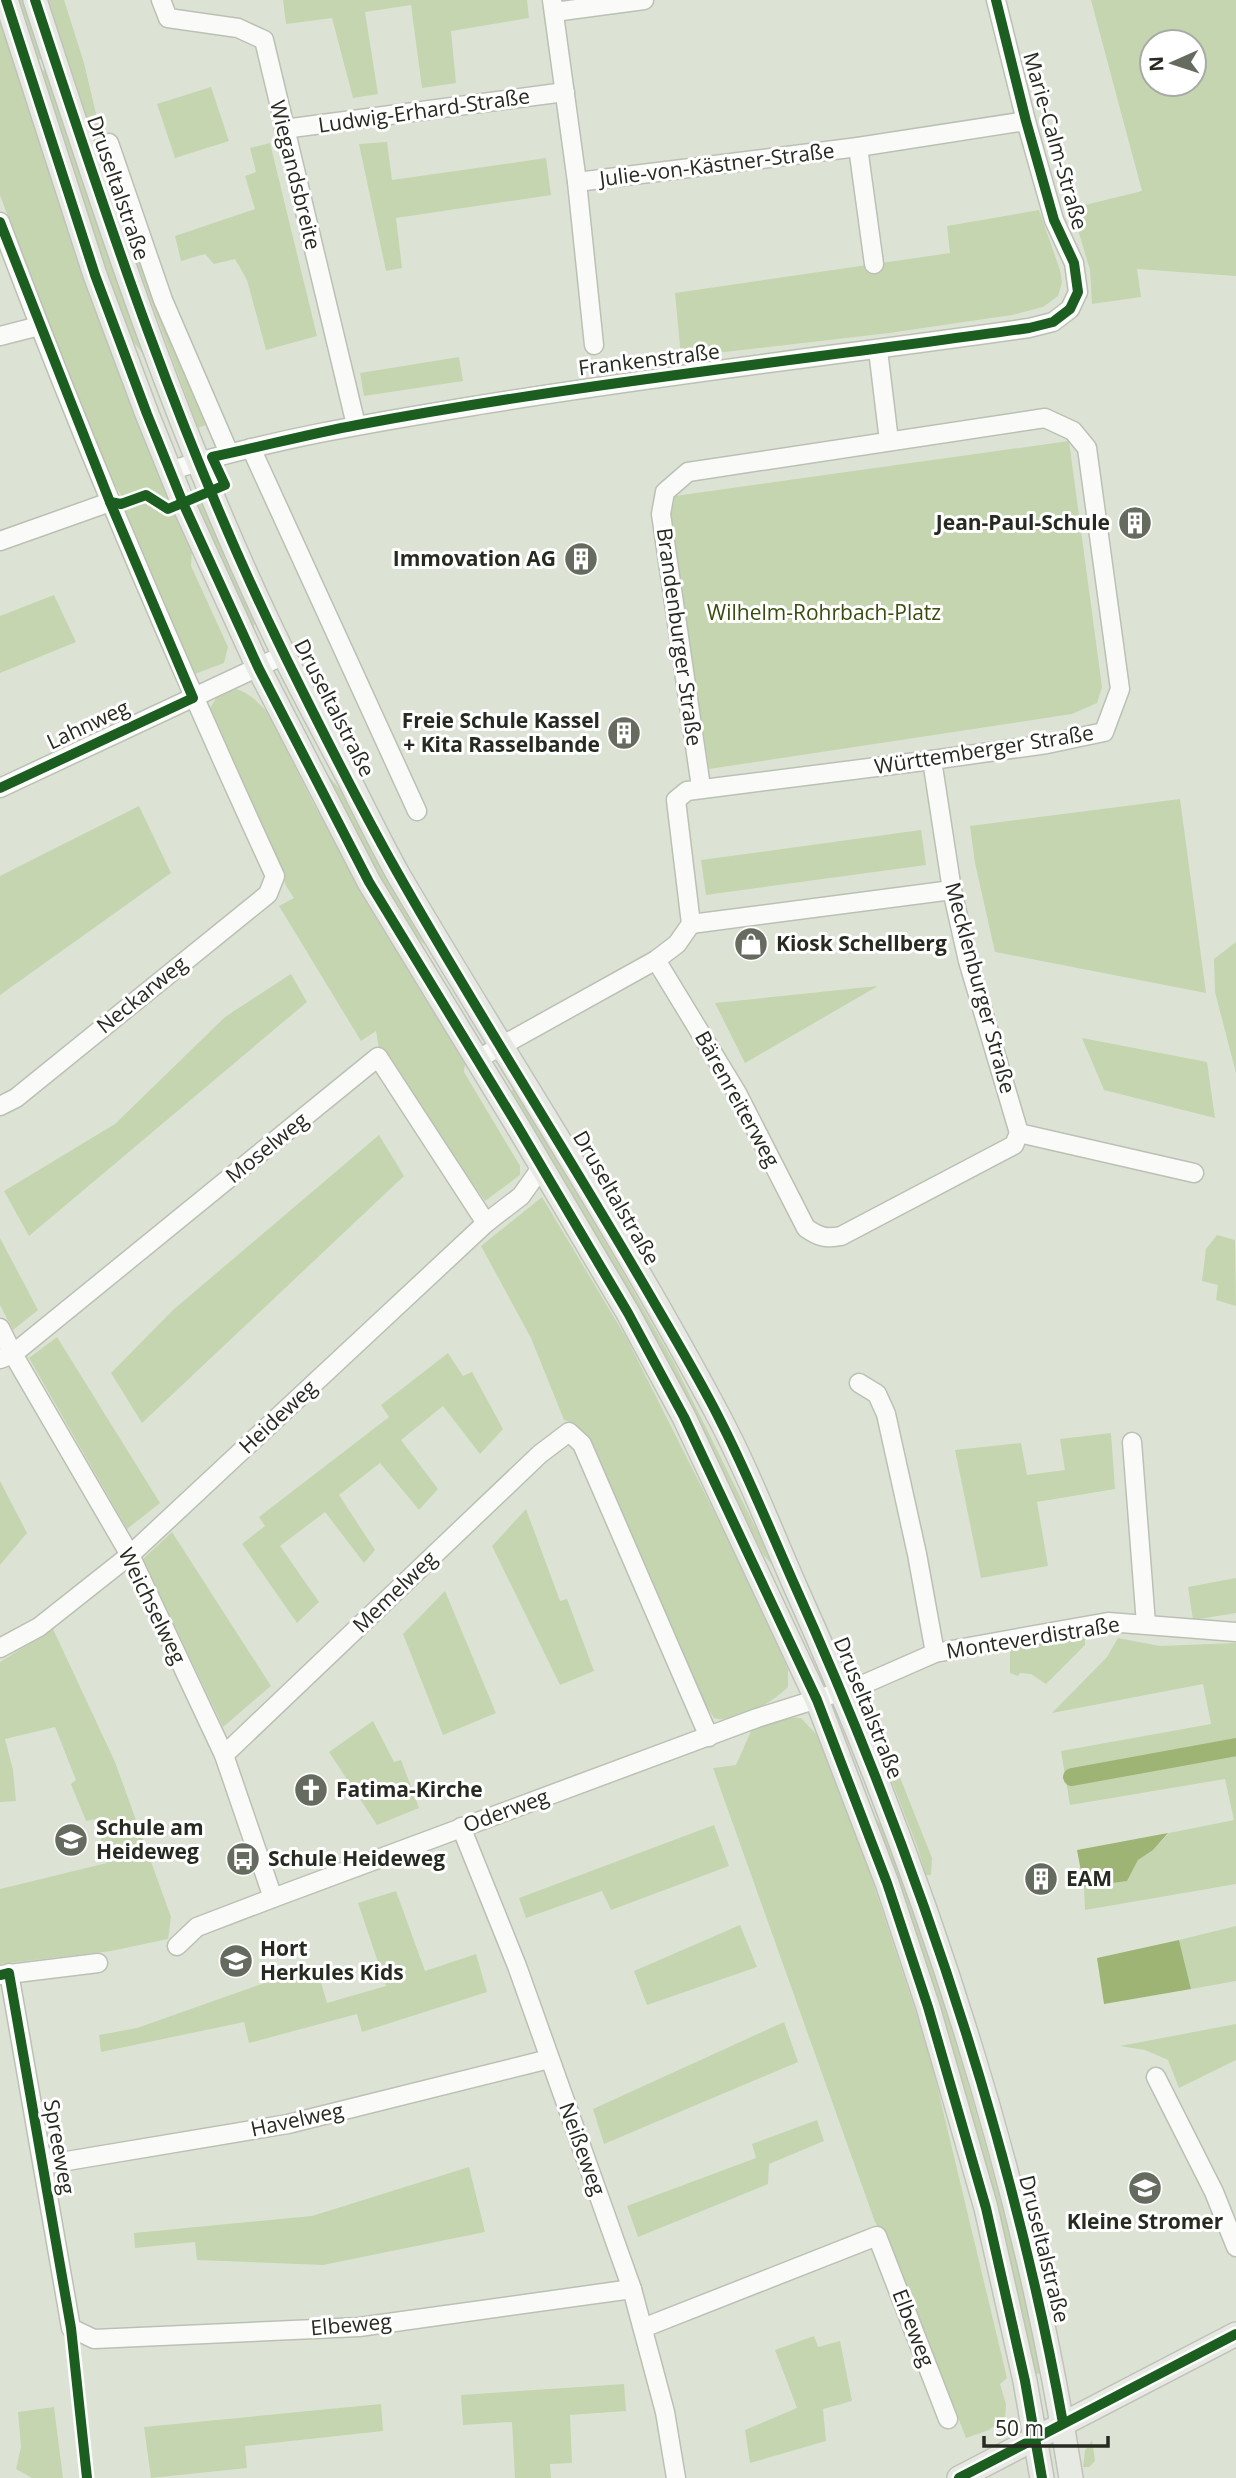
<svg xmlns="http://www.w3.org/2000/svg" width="1236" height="2478" viewBox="0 0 1236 2478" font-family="'Open Sans',sans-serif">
<rect width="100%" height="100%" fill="#dde3d4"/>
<!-- green -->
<g fill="#c5d5af" fill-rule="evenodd">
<path d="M16 0H24L42 59 35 60Z"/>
<path d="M48 0H64L84 63 102 139 208 424 198 428 108 185Z"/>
<path d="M283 0H527L529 18 451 31 456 83 422 88 411 5 365 12 378 94 353 98 332 18 286 24Z"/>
<path d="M1091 0H1236V276L1137 269 1141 297 1092 304 1090 270 1075 220 1085 205 1142 191ZM1152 42H1194V84H1152Z"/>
<path d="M0 16 192 550 191 566 228 647 224 663 192 675 118 509 127 505 115 485 108 488 0 195Z"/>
<path d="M46 70 144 355 130 338 39 71Z"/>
<path d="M211 87 229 141 175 158 157 104Z"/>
<path d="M387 142 392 180 546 158 551 195 396 218 402 268 386 271 359 144Z"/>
<path d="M270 143 317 336 266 350 247 280 235 259 214 264 205 254 181 261 175 236 255 209 245 176 256 172 250 148Z"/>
<path d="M1039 210 1060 270 1062 282 1058 296 1043 307 1012 315 889 333 681 357 675 293 950 253 947 226Z"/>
<path d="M459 357 463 381 364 396 360 373Z"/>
<path d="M1069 441 1102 687 1097 703 1072 714 709 769 670 517 675 496Z"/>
<path d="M202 499 256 622 253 626 250 625 195 502Z"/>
<path d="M54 595 76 642 0 673V616Z"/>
<path d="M236 689C250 693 259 703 269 714L314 805 465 1064 464 1072 520 1166V1175L485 1201 379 1049 376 1031 361 1041 279 906 294 898 286 886 278 863 208 712 216 698Z"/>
<path d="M325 772 342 792 428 946H426L409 930 360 843Z"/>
<path d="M1180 799 1206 993 995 952 975 863 970 826Z"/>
<path d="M139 806 171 873 0 995V876Z"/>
<path d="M921 830 926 865 706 895 701 860Z"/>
<path d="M1236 942V1073L1215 992 1214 959Z"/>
<path d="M291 974 307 1002 29 1236 4 1191 115 1124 225 1017Z"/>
<path d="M878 986 745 1063 715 1003Z"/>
<path d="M1082 1038 1207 1062 1215 1118 1104 1090Z"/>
<path d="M514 1089 613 1255 674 1363 774 1565H772L763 1554 718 1464 508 1093Z"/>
<path d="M379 1135 404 1176 142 1423 111 1373 173 1310Z"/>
<path d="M542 1197 627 1339 759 1601 788 1670V1687C773 1702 735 1725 714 1718L701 1697 593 1453 576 1424 564 1420 531 1338 481 1246Z"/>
<path d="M1217 1235 1235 1240 1236 1306 1216 1300 1218 1285 1202 1281 1206 1249Z"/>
<path d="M0 1238 38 1310 13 1330 0 1305Z"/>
<path d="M57 1337 160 1503 127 1529 29 1358Z"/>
<path d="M448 1353 463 1376 472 1372 503 1429 480 1454 443 1406 401 1440 438 1489 419 1510 380 1463 339 1495 375 1550 364 1563 325 1512 280 1546 319 1602 297 1623 242 1544 265 1526 259 1517 389 1417 381 1405Z"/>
<path d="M1111 1433 1115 1489 1037 1502 1048 1566 981 1578 955 1450 1021 1443 1027 1475 1065 1470 1060 1439Z"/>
<path d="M0 1481 27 1533 0 1565Z"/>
<path d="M526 1509 560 1601 567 1599 594 1671 560 1685 492 1546Z"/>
<path d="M172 1532 271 1686 223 1727 143 1559Z"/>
<path d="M1236 1578V1613L1193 1620 1188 1587Z"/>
<path d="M445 1591 496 1713 443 1735 403 1634Z"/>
<path d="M53 1629 115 1762 171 1917 168 1939 111 1951 0 1964V1889L107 1863 96 1819 86 1821 71 1784 76 1780 55 1727 5 1739 13 1770 16 1801 0 1802V1662Z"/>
<path d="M1074 1633 1085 1638V1645L1046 1684 1031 1674 1020 1673 1018 1676 1010 1673V1653L1014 1644Z"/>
<path d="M1118 1638 1160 1646 1236 1643V1884L1085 1910 1084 1887 1127 1881 1138 1860 1153 1850 1169 1833 1234 1820 1225 1779 1070 1805 1061 1751 1211 1724 1203 1684 1052 1713 1107 1657Z"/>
<path d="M780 1717 801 1718 818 1736 869 1871 929 2052 1007 2378 1000 2384 1006 2404 1005 2418 989 2430 966 2438 892 2249 875 2222 713 1768 736 1765 752 1729Z"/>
<path d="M373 1721 394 1762 401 1760 419 1808 377 1825 329 1752Z"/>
<path d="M878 1722 932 1858 931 1875H926L917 1846 871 1728Z"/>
<path d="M874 1816 888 1834C949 2011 1002 2190 1042 2373L1035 2374 1001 2224 905 1907Z"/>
<path d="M714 1825 729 1866 611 1910 602 1891 526 1918 519 1898Z"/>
<path d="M396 1891 425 1971 476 1954 487 1992 362 2032 357 2014 249 2043 244 2022 101 2052 99 2035 137 2028 316 1965 327 2003 386 1986 358 1903Z"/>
<path d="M740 1925 757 1967 647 2005 634 1971Z"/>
<path d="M1236 1926V1981L1191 1989 1179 1940Z"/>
<path d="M784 2022 798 2062 604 2144 593 2109Z"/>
<path d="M1236 2024V2060L1179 2088 1168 2060 1145 2050 1120 2046Z"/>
<path d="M817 2120 824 2141 769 2164 768 2184 638 2237 627 2206 756 2158 752 2144Z"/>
<path d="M469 2167 485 2232 323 2265 197 2260 195 2242 135 2248 134 2233 312 2216Z"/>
<path d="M814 2336 818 2347 840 2341 852 2401 823 2409 826 2441 750 2463 745 2430 797 2408 775 2350Z"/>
<path d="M624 2384 626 2411 570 2415 572 2463 550 2464 551 2478H515L512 2422 463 2425 461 2395Z"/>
<path d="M381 2404 383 2431 245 2446 247 2468 151 2478 144 2427Z"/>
<path d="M54 2407 63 2478H32L16 2469 21 2447 18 2412Z"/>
<path d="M1092 2440 1095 2461 1089 2467H1083L1085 2451Z"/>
</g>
<!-- water -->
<g fill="#9db474">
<path d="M1168 1833 1153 1850 1138 1860 1127 1881 1084 1887 1077 1850Z"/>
<path d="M1179 1940 1191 1989 1104 2004 1097 1958Z"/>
</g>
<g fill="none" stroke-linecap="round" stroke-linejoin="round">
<!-- canal -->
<path stroke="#9db474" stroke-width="18" d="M1072 1777 1236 1747"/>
<!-- minor casing -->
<g stroke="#bbc0b4" stroke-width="21">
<g id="minor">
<path d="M161 0 168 18 238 28 264 40 356 425"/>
<path d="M552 0 577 182 594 345"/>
<path d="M554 12 644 0"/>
<path d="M284 129 565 92"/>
<path d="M109 143 163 300 229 453"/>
<path d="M858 147 874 264"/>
<path d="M577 182 858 147 1026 121"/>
<path d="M0 222C83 444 176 661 275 876L268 894 16 1098 0 1106"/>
<path d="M0 336 39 326"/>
<path d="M878 350 889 441"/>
<path d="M251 448 417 811"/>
<path d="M169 471C270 439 375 422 479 405 662 375 846 354 1029 328L1053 322 1070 309 1078 292 1074 263 1054 220 1026 121 996 0"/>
<path d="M0 541 110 502"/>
<path d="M0 788 284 655"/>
<path d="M691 924 952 890"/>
<path d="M656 960 737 1093 806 1228C819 1237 826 1239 841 1236L1014 1145 1019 1133 968 961 952 890 932 760"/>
<path d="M476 1060 656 960 677 944 691 924 676 800 687 791 932 760 1047 744 1104 732 1120 689 1087 448 1073 431 1045 418 688 472 665 492 661 514 701 787"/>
<path d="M1019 1133 1194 1173"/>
<path d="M0 1328 13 1354 130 1555 224 1755 273 1898"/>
<path d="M0 1359 13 1354 378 1057 486 1223"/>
<path d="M859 1383 877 1394 886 1414 917 1554 935 1653"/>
<path d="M1132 1442 1146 1624"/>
<path d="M0 1648 39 1627 130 1555 486 1223 521 1196 541 1168"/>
<path d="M224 1755 540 1454 569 1432 582 1444 709 1737"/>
<path d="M461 1827 517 1966 632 2289 665 2412 676 2478"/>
<path d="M177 1946 197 1927 273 1898 757 1718 862 1685 935 1653 1108 1622 1236 1632"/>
<path d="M9 1973 71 2328 94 2339 359 2327 632 2289"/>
<path d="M0 1975 98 1963"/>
<path d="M1156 2077 1214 2192 1236 2247"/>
<path d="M43 2165 288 2124 549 2059"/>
<path d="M643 2328 877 2236 948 2419"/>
</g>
</g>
<!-- major casing -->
<g stroke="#c0c2bb" stroke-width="26">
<g id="major">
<path d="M6 0 95 275 147 414 183 503 258 667 369 882 517 1125 628 1313 684 1417 817 1700 887 1883 928 2007 986 2208 1025 2381 1042 2478"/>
<path d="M35 0C108 224 182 448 286 659 306 699 328 739 349 779 365 811 381 844 399 876 504 1055 619 1229 717 1413 747 1469 770 1529 795 1586 923 1870 1023 2170 1071 2478"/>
<path d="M959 2478 1236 2334"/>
</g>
</g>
<!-- minor -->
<use href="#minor" stroke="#fafbf9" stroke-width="18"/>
<!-- major -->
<use href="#major" stroke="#e7eae3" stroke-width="23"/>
<!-- cycleway casing -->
<g stroke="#fff" stroke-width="15">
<g id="cycleway">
<path d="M6 0 95 275 147 414 183 503 258 667 369 882 517 1125 628 1313 684 1417 817 1700 887 1883 928 2007 986 2208 1025 2381 1042 2478"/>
<path d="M35 0C108 223 182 447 286 658 321 729 357 801 396 870 479 1017 571 1158 655 1304 677 1342 700 1380 720 1420 746 1471 768 1525 791 1577 913 1847 1010 2131 1063 2423"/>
<path d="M0 222 110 502 193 698 0 788"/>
<path d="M110 502 121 504 146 495 168 509 225 485 212 457C260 447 309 434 357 425 580 383 805 360 1029 328L1053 322 1070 309 1078 292 1074 263 1054 220 1026 121 996 0"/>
<path d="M0 1975 9 1973 71 2328 87 2478"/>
<path d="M959 2478 1236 2334"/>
</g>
</g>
<!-- cycleway -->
<use href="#cycleway" stroke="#1b5e20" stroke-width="10"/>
</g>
<!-- icons -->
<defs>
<g id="building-disc" transform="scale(1.75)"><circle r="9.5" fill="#666b5f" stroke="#fff"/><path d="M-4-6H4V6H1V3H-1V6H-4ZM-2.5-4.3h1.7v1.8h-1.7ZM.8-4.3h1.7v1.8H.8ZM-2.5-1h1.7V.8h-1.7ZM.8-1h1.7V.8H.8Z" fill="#fff"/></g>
<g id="shop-disc" transform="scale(1.75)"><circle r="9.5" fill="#666b5f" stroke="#fff"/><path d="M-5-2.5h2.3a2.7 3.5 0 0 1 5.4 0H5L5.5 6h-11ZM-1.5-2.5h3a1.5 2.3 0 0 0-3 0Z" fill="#fff"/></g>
<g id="church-disc" transform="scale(1.75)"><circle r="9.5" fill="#666b5f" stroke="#fff"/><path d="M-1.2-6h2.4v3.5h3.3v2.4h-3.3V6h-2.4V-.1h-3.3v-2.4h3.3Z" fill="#fff"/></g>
<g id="school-disc" transform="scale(1.75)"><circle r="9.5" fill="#666b5f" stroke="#fff"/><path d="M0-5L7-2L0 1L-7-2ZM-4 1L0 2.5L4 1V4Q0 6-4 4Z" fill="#fff"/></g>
<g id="bus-disc" transform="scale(1.75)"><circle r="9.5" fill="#666b5f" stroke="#fff"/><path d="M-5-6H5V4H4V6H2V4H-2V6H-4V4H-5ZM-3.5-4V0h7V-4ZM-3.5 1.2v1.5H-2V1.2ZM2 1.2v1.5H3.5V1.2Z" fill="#fff"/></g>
</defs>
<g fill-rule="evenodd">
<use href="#building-disc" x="1135" y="523"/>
<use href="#building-disc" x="581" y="559"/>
<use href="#building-disc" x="624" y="733"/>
<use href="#shop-disc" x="751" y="944"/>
<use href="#church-disc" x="311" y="1790"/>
<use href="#school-disc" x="71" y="1840"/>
<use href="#bus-disc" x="243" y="1859"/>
<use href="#building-disc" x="1041" y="1879"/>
<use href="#school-disc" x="236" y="1961"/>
<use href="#school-disc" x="1145" y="2188"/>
</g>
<g text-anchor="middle" stroke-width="6" stroke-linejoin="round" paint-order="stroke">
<!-- street labels -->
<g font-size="21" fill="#262a20" stroke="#fff">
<text transform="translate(424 111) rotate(-8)" y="7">Ludwig-Erhard-Straße</text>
<text transform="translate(1055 141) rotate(74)" y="7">Marie-Calm-Straße</text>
<text transform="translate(717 165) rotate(-7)" y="7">Julie-von-Kästner-Straße</text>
<text transform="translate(295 175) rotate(76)" y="7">Wiegandsbreite</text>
<text transform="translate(118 188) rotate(71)" y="7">Druseltalstraße</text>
<text transform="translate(649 360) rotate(-7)" y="7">Frankenstraße</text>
<text transform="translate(679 637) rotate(82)" y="7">Brandenburger Straße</text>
<text transform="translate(334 708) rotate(63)" y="7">Druseltalstraße</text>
<text transform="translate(88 725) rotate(-25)" y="7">Lahnweg</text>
<text transform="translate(984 750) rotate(-9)" y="7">Württemberger Straße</text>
<text transform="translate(980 988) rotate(75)" y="7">Mecklenburger Straße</text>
<text transform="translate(142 995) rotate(-39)" y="7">Neckarweg</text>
<text transform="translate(737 1099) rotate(61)" y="7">Bärenreiterweg</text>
<text transform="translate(267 1148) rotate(-39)" y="7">Moselweg</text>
<text transform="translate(616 1198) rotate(60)" y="7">Druseltalstraße</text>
<text transform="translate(278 1417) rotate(-43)" y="7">Heideweg</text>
<text transform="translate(395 1592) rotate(-44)" y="7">Memelweg</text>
<text transform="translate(152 1606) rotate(64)" y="7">Weichselweg</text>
<text transform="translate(1033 1638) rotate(-9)" y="7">Monteverdistraße</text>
<text transform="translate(868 1708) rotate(68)" y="7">Druseltalstraße</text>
<text transform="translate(506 1811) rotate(-20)" y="7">Oderweg</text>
<text transform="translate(297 2120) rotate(-12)" y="7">Havelweg</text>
<text transform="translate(59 2147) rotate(80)" y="7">Spreeweg</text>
<text transform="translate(582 2149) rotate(70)" y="7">Neißeweg</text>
<text transform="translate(1044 2249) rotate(76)" y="7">Druseltalstraße</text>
<text transform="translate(351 2325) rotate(-5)" y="7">Elbeweg</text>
<text transform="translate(913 2328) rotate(69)" y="7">Elbeweg</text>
</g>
<!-- poi labels -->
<g font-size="21" font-weight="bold" fill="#262a20" stroke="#fff" text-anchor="start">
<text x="1110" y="530" text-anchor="end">Jean-Paul-Schule</text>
<text x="556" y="566" text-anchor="end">Immovation AG</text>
<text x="600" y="728" text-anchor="end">Freie Schule Kassel<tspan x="600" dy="24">+ Kita Rasselbande</tspan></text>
<text x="776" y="951">Kiosk Schellberg</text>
<text x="336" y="1797">Fatima-Kirche</text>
<text x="96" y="1835">Schule am<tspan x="96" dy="24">Heideweg</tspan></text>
<text x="268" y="1866">Schule Heideweg</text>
<text x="1066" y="1886">EAM</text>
<text x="260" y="1956">Hort<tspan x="260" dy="24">Herkules Kids</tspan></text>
<text x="1145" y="2229" text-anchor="middle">Kleine Stromer</text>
</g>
<!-- park labels -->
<g font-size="21" fill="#384c0d" stroke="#fff">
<text x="824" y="620">Wilhelm-Rohrbach-Platz</text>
</g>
</g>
<!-- north arrow -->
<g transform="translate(1173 63) rotate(267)"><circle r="33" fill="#ffffff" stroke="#a8aaa6" stroke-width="2"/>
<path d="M0-5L12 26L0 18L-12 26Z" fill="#666b5f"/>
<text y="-10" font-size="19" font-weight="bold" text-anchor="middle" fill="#262a20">N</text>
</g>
<!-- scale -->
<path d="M984 2436v10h124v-10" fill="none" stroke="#262a20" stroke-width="3.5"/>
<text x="995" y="2436" font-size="21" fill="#262a20" stroke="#ffffff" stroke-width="5" paint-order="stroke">50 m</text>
</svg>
